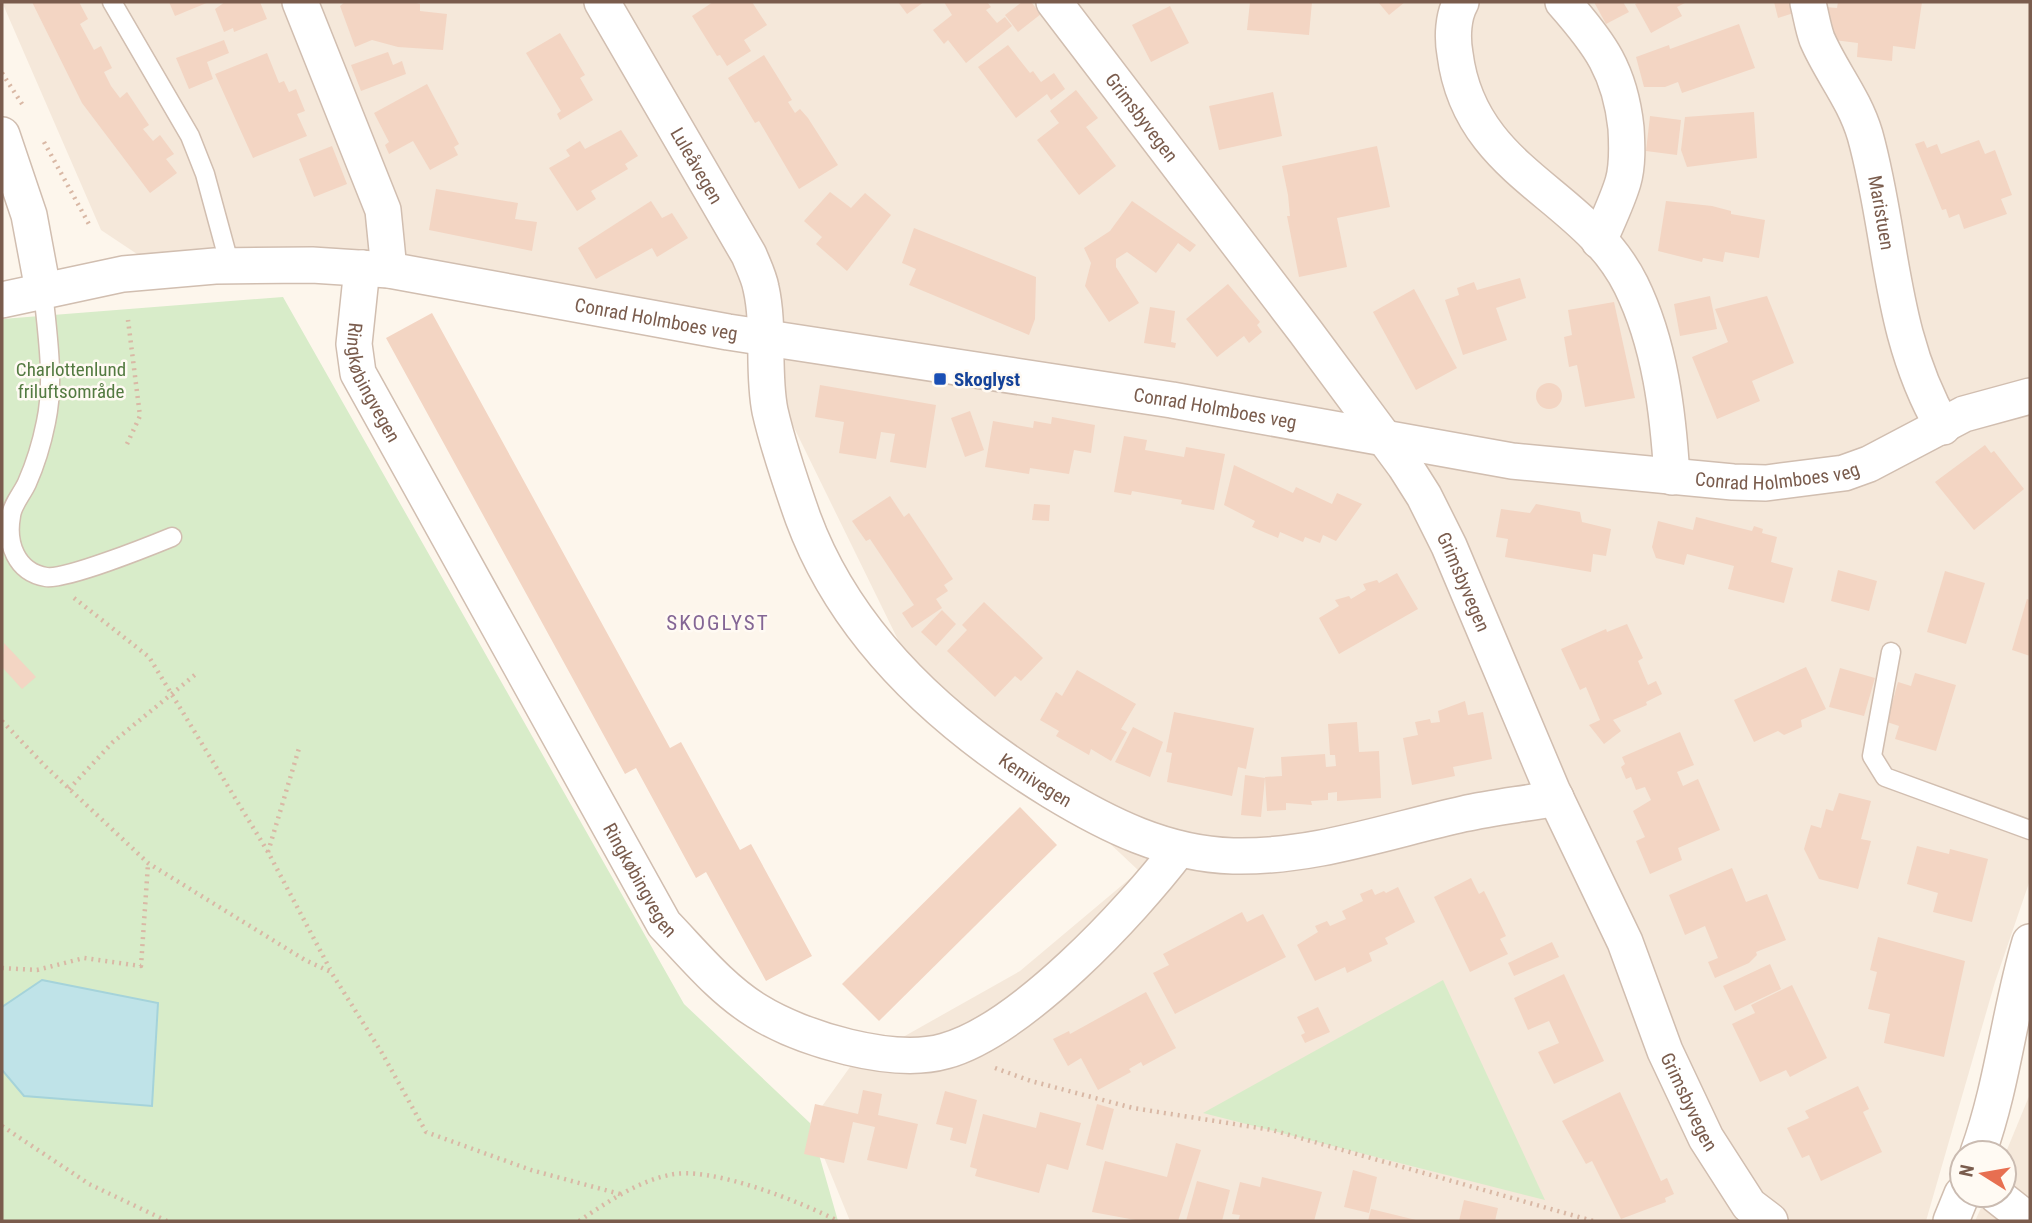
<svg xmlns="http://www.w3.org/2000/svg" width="2032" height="1223" viewBox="0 0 2032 1223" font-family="'Roboto Condensed',sans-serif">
<rect width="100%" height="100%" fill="#fdf6ec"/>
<!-- residential -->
<g fill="#f5e8da">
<path d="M2 2H2030V880L1995 982 1926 1221H850L810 1123 850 1067 1020 971 1139 871 1086 821 929 703 753 344 560 298 161 270 101 230Z"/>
<path d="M2030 1094V1221H1975L1987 1195H2004V1157Z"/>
</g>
<!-- green -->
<g fill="#d8ecc9">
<path d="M283 297 684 1004 810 1123 838 1221H2V1070L24 1096 158 1004 42 980 2 1007V319Z"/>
<path d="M1443 980 1545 1200 1203 1113Z"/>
</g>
<!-- water -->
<path fill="#bfe3e8" stroke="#a5d3da" stroke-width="2" d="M42 980 158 1003 152 1106 24 1096 2 1070V1007Z"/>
<!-- building -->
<g fill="#f3d5c3">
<path d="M32 2H79L88 19 80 24 94 50 101 46 112 68 104 72 111 86 120 98 127 92 149 125 143 129 153 141 160 135 174 154 166 159 177 173 150 193 82 103Z"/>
<path d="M169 2H209L175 16Z"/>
<path d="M225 2H260L267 19 234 32 233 28 224 32 215 9Z"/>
<path d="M345 2H413L420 4V11L447 14 443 50 398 47 372 40 355 47 340 6Z"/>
<path d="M713 2H752L767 25 744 40 751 51 727 66 720 55 717 56 692 16Z"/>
<path d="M898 2H924L907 14Z"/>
<path d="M944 2H987L991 7 986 10 997 23 1005 17 1012 26 966 63 948 40 944 44 933 30 952 15Z"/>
<path d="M1022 2H1031L1041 14 1018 32 1005 15Z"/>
<path d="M1250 2H1312L1309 35 1247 30Z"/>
<path d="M1378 2H1405L1389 15Z"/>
<path d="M1594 2H1623L1629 12 1606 24Z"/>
<path d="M1640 2H1687L1677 7 1682 16 1651 33 1635 4Z"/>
<path d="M1774 2H1802L1800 11 1778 18Z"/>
<path d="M1838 2H1922L1915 49 1893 46 1892 61 1857 57 1858 43 1834 40V33L1822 32 1825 7 1837 8Z"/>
<path d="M1170 6 1189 43 1151 62 1132 25Z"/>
<path d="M1739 24 1755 68 1682 93 1678 82 1665 87H1644L1636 57 1669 45 1670 49Z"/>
<path d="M560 33 585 75 580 78 593 100 560 120 557 114 561 111 526 53Z"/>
<path d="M224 40 229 53 207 62 213 79 189 89 176 58Z"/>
<path d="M1008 45 1030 73 1033 71 1041 82 1054 73 1065 89 1051 100 1047 94 1016 118 978 67Z"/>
<path d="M388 52 393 65 402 61 406 74 361 91 351 65Z"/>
<path d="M267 53 279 83 284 81 289 92 296 89 305 111 297 114 307 136 253 158 215 74Z"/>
<path d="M764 55 792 100 788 102 795 113 800 109 808 118 838 165 799 189 759 121 755 123 728 78Z"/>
<path d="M427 84 459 144 454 147 458 155 430 170 413 141 389 154 385 145 389 142 374 113Z"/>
<path d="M1076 90 1098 118 1086 127 1116 166 1079 195 1037 140 1059 123 1050 111Z"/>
<path d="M1273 92 1282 136 1219 150 1209 106Z"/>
<path d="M1754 112 1757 158 1687 167 1681 150 1685 117Z"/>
<path d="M1650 116 1681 120 1677 155 1646 151Z"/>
<path d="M621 130 638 156 625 164 628 169 591 191 596 199 577 211 549 168 570 156 566 150 580 141 585 149Z"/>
<path d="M1979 140 1985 154 1995 150 2012 195 2001 199 2007 214 1964 229 1959 214 1949 218 1946 209 1942 210 1915 144 1924 141 1927 148 1937 144 1941 154Z"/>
<path d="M332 146 347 184 314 197 299 159Z"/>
<path d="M1377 146 1390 207 1337 218 1347 267 1299 277 1287 216H1290L1288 195 1282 166Z"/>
<path d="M436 189 518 203 515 219 537 222 532 251 429 230Z"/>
<path d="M830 192 851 208 865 193 891 215 847 271 816 244 822 237 804 221Z"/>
<path d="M651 201 662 218 672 213 688 238 657 257 652 248 596 279 578 248Z"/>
<path d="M1132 201 1196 245 1190 252 1178 243 1156 273 1127 252 1116 259V267L1139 303 1109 322 1085 286 1091 263 1084 248 1110 231Z"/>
<path d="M1666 201 1712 206 1731 211V214L1765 220 1759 258 1725 252 1723 262 1703 258 1702 262 1658 251Z"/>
<path d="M914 228 1036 277 1035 319 1029 335 909 285 916 269 902 263Z"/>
<path d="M1520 278 1526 298 1496 308 1507 340 1463 355 1445 300 1459 295 1457 288 1474 282 1477 290Z"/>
<path d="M1228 284 1260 322 1257 325 1262 332 1249 343 1244 336 1217 357 1186 319Z"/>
<path d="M1414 289 1457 368 1416 390 1373 312Z"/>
<path d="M1710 296 1717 329 1680 336 1674 304Z"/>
<path d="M1767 296 1794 363 1752 381 1760 401 1717 419 1692 357 1728 342 1715 309Z"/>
<path d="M1614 302 1635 398 1585 407 1577 365 1569 367 1564 337 1572 335 1568 310Z"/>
<path d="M1150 307 1175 311 1171 342 1176 343 1175 348 1144 343Z"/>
<path d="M432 313 670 748 681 742 740 850 751 844 812 956 766 981 706 872 696 878 636 768 625 774 386 338Z"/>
<circle cx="1549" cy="396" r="13"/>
<path d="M820 385 936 405 926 468 890 462 895 434 881 432 876 459 839 453 844 422 815 417Z"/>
<path d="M970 411 984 450 965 457 951 418Z"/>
<path d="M1052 417 1095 425 1091 453 1074 450 1069 474 1030 468 1029 474 985 467 993 421 1033 428 1034 421 1051 424Z"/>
<path d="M1124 436 1147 440 1145 450 1184 457 1186 447 1225 454 1214 510 1181 504 1182 500 1132 491 1131 495 1114 492Z"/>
<path d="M1985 445 1991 453 1994 451 2024 489 1974 530 1935 482Z"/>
<path d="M1234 465 1293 493 1296 487 1332 504 1337 493 1362 504 1336 541 1323 535 1320 543 1305 537 1303 542 1280 532 1278 538 1252 527 1255 521 1224 505Z"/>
<path d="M890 496 904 517 909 513 953 579 944 585 948 591 936 599 942 608 912 628 902 613 914 605 870 539 866 541 852 521Z"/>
<path d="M1034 504 1050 505 1049 521 1032 520Z"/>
<path d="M1536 504 1580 512 1582 522 1611 529 1606 556 1593 554 1591 572 1505 557 1508 539 1496 537 1501 509 1530 513Z"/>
<path d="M1696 517 1752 531 1754 526 1763 529 1762 533 1777 537 1771 562 1793 568 1784 603 1728 589 1734 566 1687 554 1684 565 1656 558 1652 547 1658 521 1693 530Z"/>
<path d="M1838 570 1877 581 1869 611 1831 601Z"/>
<path d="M1945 571 1985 583 1966 644 1927 632Z"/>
<path d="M1397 573 1418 609 1339 654 1319 618 1339 606 1335 600 1349 596 1351 599 1366 590 1363 584 1377 580 1379 583Z"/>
<path d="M2027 599 2030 600V656L2012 650Z"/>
<path d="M984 602 1043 658 1021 681 1015 676 995 697 947 651 967 630 962 625Z"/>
<path d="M942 610 956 624 936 646 921 632Z"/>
<path d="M1627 624 1643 658 1638 661 1648 685 1656 681 1662 694 1646 702 1647 705 1613 720 1621 731 1604 744 1589 725 1600 720 1586 687 1580 690 1561 649 1606 629 1607 632Z"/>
<path d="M4 643 36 677 22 689 2 667Z"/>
<path d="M1806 667 1826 709 1801 720 1802 727 1784 735 1778 731 1754 742 1734 700Z"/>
<path d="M1840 668 1875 678 1864 716 1829 707Z"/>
<path d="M1077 670 1136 704 1121 729 1127 732 1111 761 1091 749 1089 755 1056 736 1059 731 1040 720 1056 692 1062 696Z"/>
<path d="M1915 673 1956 685 1936 751 1895 739 1899 726 1887 722 1898 682 1911 686Z"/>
<path d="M1465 701 1468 715 1483 712 1492 759 1453 767 1455 776 1412 785 1403 738 1418 735 1415 722 1430 719 1431 723 1440 722 1438 711Z"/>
<path d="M1174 712 1254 728 1246 769 1238 767 1232 796 1167 782 1172 753 1166 752Z"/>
<path d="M1357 722 1359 752 1379 751 1381 798 1337 801V792L1328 793V800L1311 801 1312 805 1286 803V810L1267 811 1265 777 1282 776 1281 757 1325 754 1326 767 1336 766 1335 755H1330L1328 724Z"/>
<path d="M1133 727 1163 742 1150 777 1115 762Z"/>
<path d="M1680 732 1694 765 1677 772 1683 786 1698 779 1720 830 1678 848 1682 860 1650 874 1636 841 1645 837 1633 811 1651 800 1645 787 1636 790 1631 777 1626 779 1621 767 1625 764 1622 757Z"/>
<path d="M1245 775 1265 778 1261 817 1241 815Z"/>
<path d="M1839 793 1871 801 1861 839 1871 841 1858 889 1819 879 1804 849 1811 825 1821 828 1826 809 1833 811Z"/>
<path d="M1020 807 1057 845 879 1021 842 984Z"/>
<path d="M1917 846 1949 854 1950 849 1988 859 1972 922 1933 912 1938 893 1907 884Z"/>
<path d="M1732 868 1746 902 1767 894 1786 940 1756 952 1757 955 1749 963 1715 978 1708 962 1718 958 1705 926 1685 935 1669 895Z"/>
<path d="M1471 878 1479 894 1484 891 1495 913 1506 936 1500 939 1508 954 1470 972 1434 897Z"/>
<path d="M1398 887 1415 922 1385 938 1388 944 1369 953 1372 961 1347 973 1345 967 1315 981 1297 945 1318 932 1315 926 1327 921 1330 926 1346 919 1342 911 1363 901 1360 894 1372 889 1375 895 1384 891 1386 893Z"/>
<path d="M1242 912 1247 922 1263 914 1286 957 1175 1014 1153 973 1169 965 1163 954Z"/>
<path d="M1878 937 1965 961 1944 1057 1884 1043 1890 1014 1868 1009 1877 972 1870 970Z"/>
<path d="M1552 942 1559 957 1514 976 1508 963Z"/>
<path d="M1770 964 1781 989 1735 1011 1723 986Z"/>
<path d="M1564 974 1604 1061 1554 1084 1538 1052 1559 1043 1549 1021 1528 1030 1514 998Z"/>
<path d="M1792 985 1827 1058 1790 1077 1786 1070 1760 1082 1732 1024 1755 1013 1751 1005Z"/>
<path d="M1146 992 1176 1048 1143 1066 1141 1062 1129 1069 1131 1072 1098 1090 1081 1058 1068 1066 1053 1039 1069 1031 1070 1034Z"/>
<path d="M1318 1007 1330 1032 1305 1043 1301 1035 1305 1033 1297 1017Z"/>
<path d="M1858 1086 1869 1109 1863 1112 1882 1152 1821 1181 1809 1155 1802 1158 1787 1128 1809 1118 1805 1111Z"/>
<path d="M863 1090 882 1094 878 1115 918 1124 907 1169 867 1160 875 1127 853 1122 844 1163 804 1154 815 1104 858 1114Z"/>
<path d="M945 1091 977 1100 966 1144 950 1140 953 1128 936 1124Z"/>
<path d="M1620 1092 1661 1181 1667 1178 1674 1194 1665 1198 1666 1202 1621 1219 1592 1161 1586 1164 1562 1121Z"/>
<path d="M1097 1104 1114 1109 1103 1150 1086 1145Z"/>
<path d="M1040 1112 1081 1123 1068 1170 1047 1164 1039 1193 975 1176 977 1169 970 1167 983 1114 1036 1128Z"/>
<path d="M1176 1143 1201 1150 1178 1221H1141L1092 1212 1105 1161 1167 1177Z"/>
<path d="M1353 1170 1377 1177 1369 1213 1344 1207Z"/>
<path d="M1262 1177 1322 1192 1314 1221H1238L1240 1215 1232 1214 1240 1182 1260 1187Z"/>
<path d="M1197 1181 1230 1190 1222 1221H1186Z"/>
<path d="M1464 1200 1498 1208 1495 1221H1459Z"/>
<path d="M1371 1209 1416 1220V1221H1368Z"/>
</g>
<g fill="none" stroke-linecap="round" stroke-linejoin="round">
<!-- lane casing -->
<g stroke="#d1beb0" stroke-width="21">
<g id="lane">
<path d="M112 2 190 136 205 174 230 266"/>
<path d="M43 290C47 333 55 380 46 422 42 442 35 465 27 483 22 494 12 505 11 516 6 543 16 572 46 577 65 580 150 546 172 537"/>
<path d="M1891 652 1872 756 1885 777 2030 830"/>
</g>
</g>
<!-- street casing -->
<g stroke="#d1beb0" stroke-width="38">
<g id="street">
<path d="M300 2 383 210 389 270"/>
<path id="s1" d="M602 2 749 255C753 265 759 277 761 288 770 328 762 371 770 411 778 446 791 484 803 518 847 637 946 726 1052 791 1108 825 1166 854 1233 856 1312 858 1387 831 1463 814 1494 807 1525 804 1556 798"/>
<path id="s2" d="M1054 2 1305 331 1405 466 1424 496 1449 546 1552 790 1625 942 1665 1051 1706 1138 1749 1205 1770 1221"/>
<path d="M1461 2C1453 16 1452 37 1455 54 1470 174 1585 192 1631 285 1660 344 1668 412 1672 477"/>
<path d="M1563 2C1600 44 1620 71 1626 128 1627 145 1628 165 1623 182 1617 202 1607 222 1599 241"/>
<path id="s3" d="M1808 3C1811 15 1813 28 1817 39 1831 72 1854 98 1865 135 1893 235 1888 332 1943 427"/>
<path d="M2 135 29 215 43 290"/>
<path id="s4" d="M362 268 354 344 358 373 664 924C693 954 721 989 757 1011 802 1039 893 1066 945 1051 1021 1030 1131 912 1179 849"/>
<path id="s5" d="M2 300 123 274 215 266 312 265 389 270 728 332 1172 400 1512 461 1733 482 1766 483 1844 473 1869 464 1964 414 2030 396"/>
<path d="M1978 1153C2003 1084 2009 1012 2030 942"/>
<path d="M1996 1195 2029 1221"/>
<path d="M1951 1221 1962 1194"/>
</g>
</g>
<!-- path -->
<g stroke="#d9b8a5" stroke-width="4.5" stroke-dasharray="2 5" stroke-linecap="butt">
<path d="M2 73 24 107"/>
<path d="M44 142 90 226"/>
<path d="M127 444 140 416 128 320"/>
<path d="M74 598 149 657 268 852 330 969"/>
<path d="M2 721 45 766 148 863 305 960 331 972 382 1053 426 1132 531 1170 620 1194"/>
<path d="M69 789 113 742 196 674"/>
<path d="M268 852 300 745"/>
<path d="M2 968 37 970 84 958 141 966 148 864"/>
<path d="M995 1068 1031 1081 1133 1108 1272 1130 1593 1221"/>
<path d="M2 1126 89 1184 167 1221"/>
<path d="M579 1221C606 1203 636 1182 669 1175 710 1165 801 1202 838 1221"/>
</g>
<!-- lane -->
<use href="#lane" stroke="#fff" stroke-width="18"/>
<!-- street -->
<use href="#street" stroke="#fff" stroke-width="35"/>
</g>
<!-- markers -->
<rect fill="#1a4fb4" stroke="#fffaf3" stroke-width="2.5" x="933" y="372" width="14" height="14" rx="3.5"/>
<g text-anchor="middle" stroke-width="5" stroke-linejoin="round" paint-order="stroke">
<!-- street labels -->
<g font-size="19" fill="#7a5c4d" stroke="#fffaf3">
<text dy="7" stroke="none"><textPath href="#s2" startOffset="145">Grimsbyvegen</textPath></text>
<text dy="7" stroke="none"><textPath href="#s1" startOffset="189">Luleåvegen</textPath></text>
<text dy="7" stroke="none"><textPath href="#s3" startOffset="224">Maristuen</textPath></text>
<text dy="7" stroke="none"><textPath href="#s5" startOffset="662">Conrad Holmboes veg</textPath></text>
<text dy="7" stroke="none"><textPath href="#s4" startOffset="119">Ringkøbingvegen</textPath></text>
<text dy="7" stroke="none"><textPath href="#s5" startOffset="1228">Conrad Holmboes veg</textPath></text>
<text dy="7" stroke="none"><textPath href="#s5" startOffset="1796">Conrad Holmboes veg</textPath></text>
<text dy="7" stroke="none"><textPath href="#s2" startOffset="712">Grimsbyvegen</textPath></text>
<text dy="7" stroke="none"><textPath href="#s1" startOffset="920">Kemivegen</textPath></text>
<text dy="7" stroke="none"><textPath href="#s4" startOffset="686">Ringkøbingvegen</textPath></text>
<text dy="7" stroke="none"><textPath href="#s2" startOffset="1279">Grimsbyvegen</textPath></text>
</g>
<!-- park labels -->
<g font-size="19" fill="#537a41" stroke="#fffaf3">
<text x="71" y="376">Charlottenlund<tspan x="71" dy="22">friluftsområde</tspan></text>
</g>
<!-- transit labels -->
<g font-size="19" font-weight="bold" fill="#164399" stroke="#fffaf3" text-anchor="start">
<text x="954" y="386">Skoglyst</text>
</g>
<!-- neighbourhood labels -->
<g font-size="21" letter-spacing="2" fill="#846695" stroke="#fffaf3">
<text x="718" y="630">SKOGLYST</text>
</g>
</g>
<!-- border -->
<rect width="2032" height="1223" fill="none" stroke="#7a5c4d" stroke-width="7"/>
<!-- north arrow -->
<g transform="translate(1983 1174) rotate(281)"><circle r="33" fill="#fffaf3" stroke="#cabbb1" stroke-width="2"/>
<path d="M0-5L12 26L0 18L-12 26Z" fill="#e76f51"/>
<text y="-10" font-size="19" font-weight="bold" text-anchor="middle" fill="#7a5c4d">N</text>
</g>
</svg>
